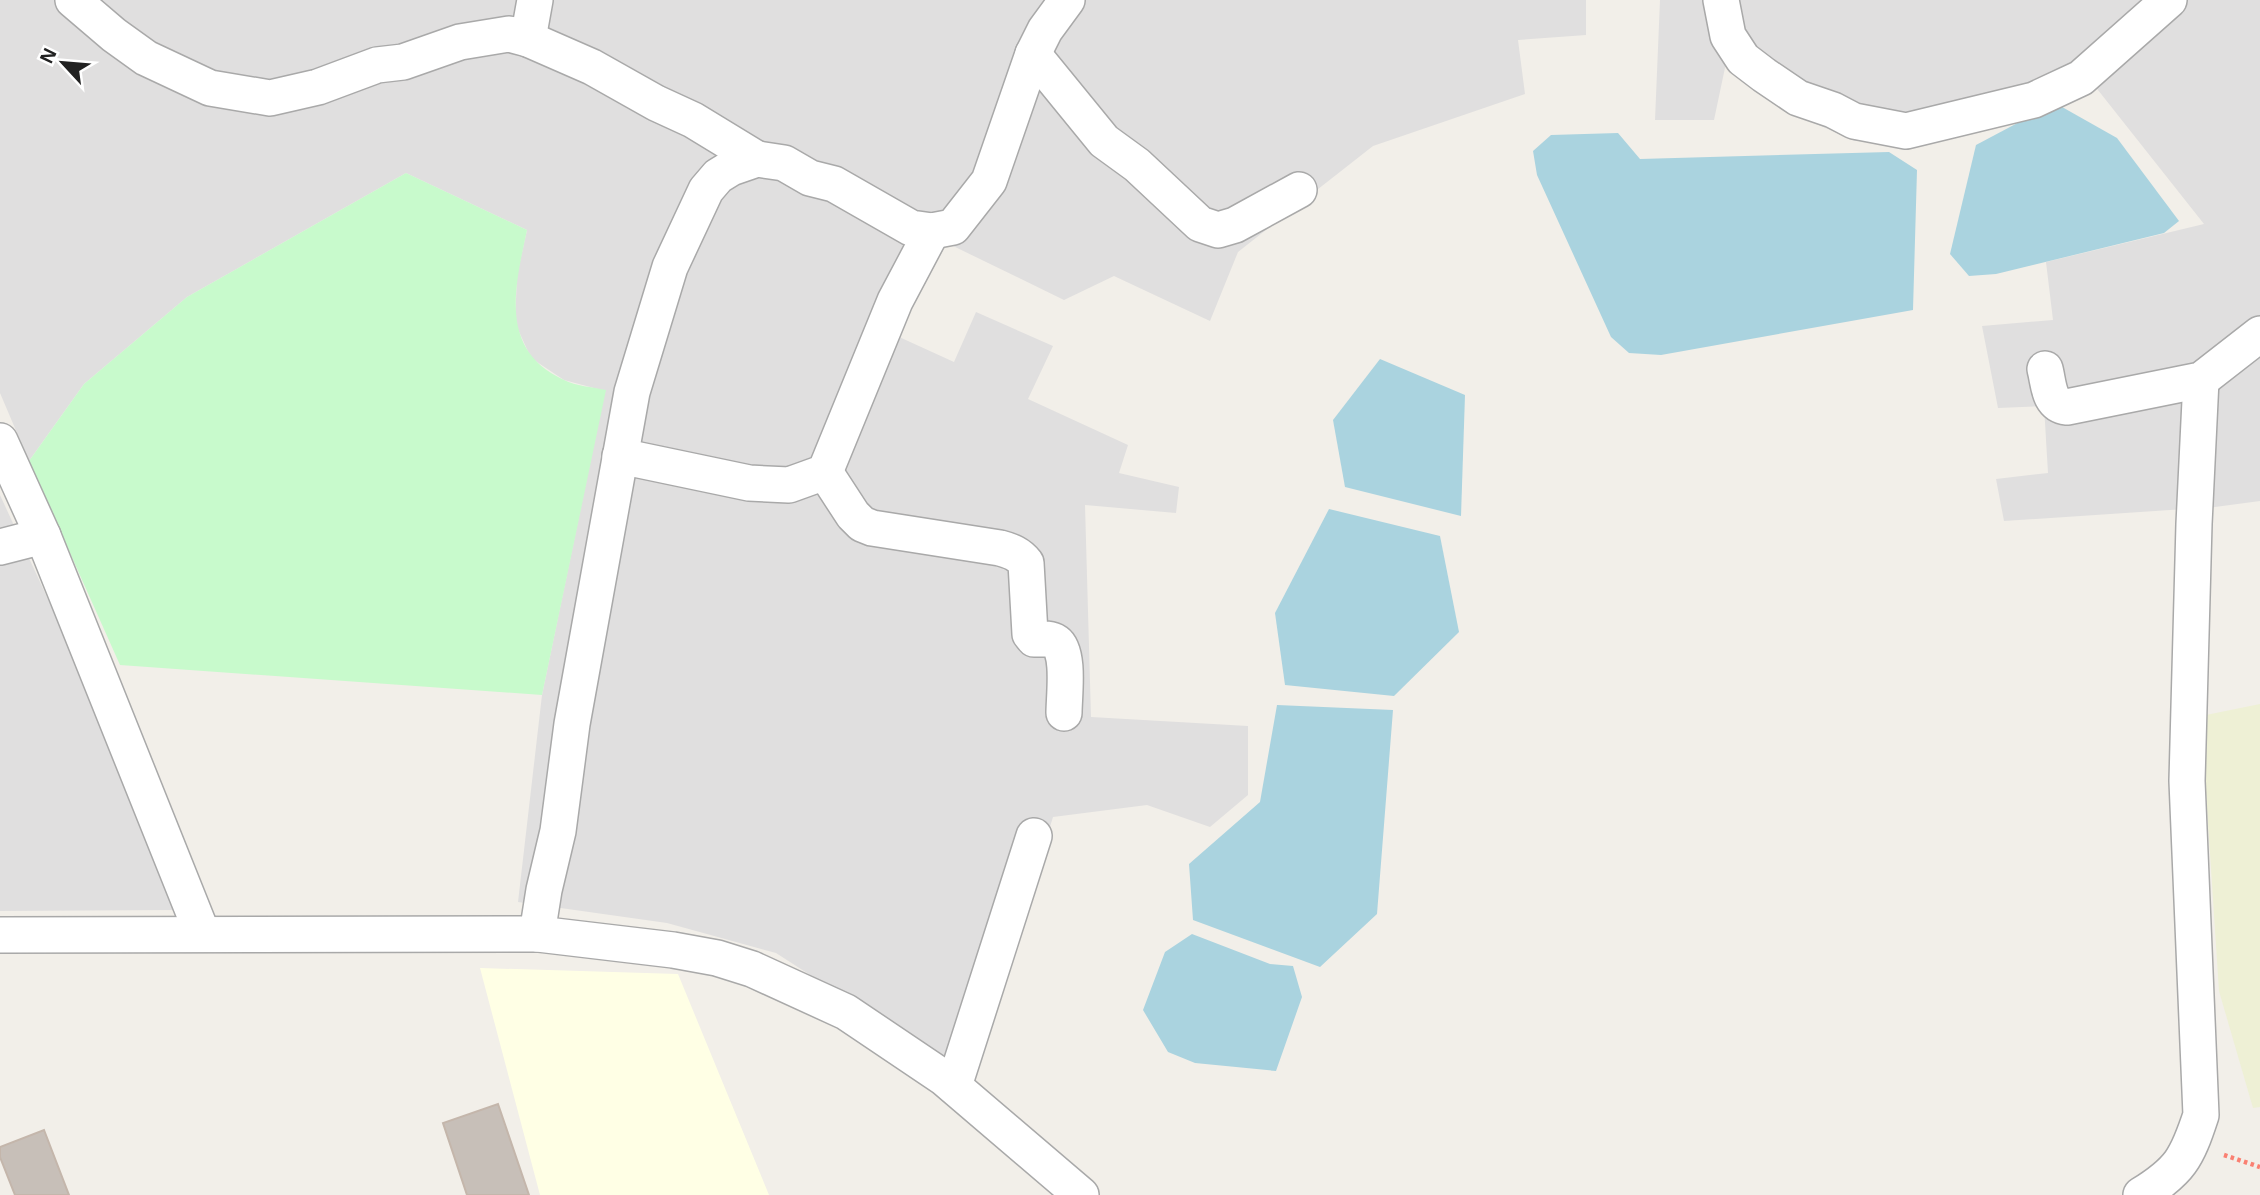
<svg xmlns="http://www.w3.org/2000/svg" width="2260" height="1195" viewBox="0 0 2260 1195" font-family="Arial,sans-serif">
<rect width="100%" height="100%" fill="#f2efe9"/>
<!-- residential -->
<g fill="#e0dfdf">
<path d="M0 0H1586V35L1518 40 1525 94 1373 146 1238 252 1210 321 1114 276 1064 300 947 243 897 336 954 362 976 312 1053 346 1028 399 1128 445 1119 473 1179 487 1176 513 1085 505 1091 717 1248 726V795L1210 827 1147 805 1053 817 972 1079 776 953 667 923 518 902 542 695 605 391 564 380 531 358 515 323 517 275 527 230 406 173 187 297 84 384 29 461 0 393Z"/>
<path d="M1660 0H2260V501L2215 507 2004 521 1996 479 2048 473 2044 406 1998 408 1982 326 2053 320 2046 262 2204 224 2094 85 1989 130 1855 141 1778 107 1726 63 1714 120H1655Z"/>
<path d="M0 495 69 645 174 910 0 911Z"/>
</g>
<!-- education -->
<path fill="#ffffe5" d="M480 968 678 974 769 1195H540Z"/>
<!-- farmland -->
<path fill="#eef0d5" d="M2260 704V1107L2253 1108 2219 991 2201 716Z"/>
<!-- park -->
<path fill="#c8facc" d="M406 173 527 230C515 287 498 350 564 380 576 386 592 387 606 390L542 695 120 665 29 461 84 384 187 297Z"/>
<!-- water -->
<g fill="#aad3df">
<path d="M2055 103 2117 138 2179 221 2164 233 1996 274 1969 276 1950 254 1976 145Z"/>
<path d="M1618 133 1640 159 1889 152 1917 170 1913 310 1661 355 1629 353 1611 337 1537 175 1533 151 1551 135Z"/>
<path d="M1380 359 1465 395 1461 516 1345 487 1333 420Z"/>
<path d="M1329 509 1440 536 1459 632 1394 696 1285 685 1275 613Z"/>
<path d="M1277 705 1393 710 1377 914 1320 967 1193 920 1189 864 1260 802Z"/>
<path d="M1192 934 1270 964 1293 966 1302 997 1276 1071 1195 1063 1168 1052 1143 1010 1165 952Z"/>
</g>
<!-- building -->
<g fill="#c7bfb8" stroke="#c4b6ab" stroke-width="2">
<path d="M498 1104 529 1195H467L443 1123Z"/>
<path d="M44 1130 69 1195H15L0 1157V1147Z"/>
</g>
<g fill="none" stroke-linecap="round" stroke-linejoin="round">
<!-- minor casing -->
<g stroke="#a9a9a9" stroke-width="38">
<g id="minor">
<path d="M73 0 114 35 146 58 210 88 270 98 318 87 377 65 403 62 460 42 509 34 528 39 592 67 656 103 693 120 757 159"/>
<path d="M1721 0 1728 36 1743 59 1764 75 1798 98 1833 110 1854 121 1906 131 2034 100 2081 78 2169 0"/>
<path d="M528 39 535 0"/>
<path d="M1033 54 1104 141 1137 165 1200 224 1218 230 1235 225 1299 190"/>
<path d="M2045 369C2049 384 2048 405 2067 407L2201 380 2260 334"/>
<path d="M0 441 43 536 202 933"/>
<path d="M620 456 749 483 789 485 825 472 895 301 932 231"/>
<path d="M825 472 853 515 862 524 872 528 1000 548C1011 551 1019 554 1026 563L1030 634 1034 639C1041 639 1050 638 1056 642 1070 652 1064 696 1064 713"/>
<path d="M0 547 43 536"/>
<path d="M537 934 544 890 558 831 572 724 632 392 670 267 706 190 718 176 731 168 757 159 784 163 810 178 834 184 911 228 932 231 953 227 989 181 1033 54 1045 30 1067 0"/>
<path d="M0 935 538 934 673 950 717 958 752 969 846 1012 944 1078 1081 1195"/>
<path d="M954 1086 1034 836"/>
<path d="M2141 1195C2180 1171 2187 1158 2201 1115L2187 781 2194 524 2201 380"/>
</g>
</g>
<!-- path -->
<path stroke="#fa8072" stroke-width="4.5" stroke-dasharray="3.5 3.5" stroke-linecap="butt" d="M2224 1155 2260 1167"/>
<!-- minor -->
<use href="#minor" stroke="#fff" stroke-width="35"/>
</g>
<!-- north arrow -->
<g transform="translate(63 63) rotate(296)" stroke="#ffffff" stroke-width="5" paint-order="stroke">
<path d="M0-5L12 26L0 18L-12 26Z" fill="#222222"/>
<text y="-10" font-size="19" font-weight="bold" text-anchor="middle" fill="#222222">N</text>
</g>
</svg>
